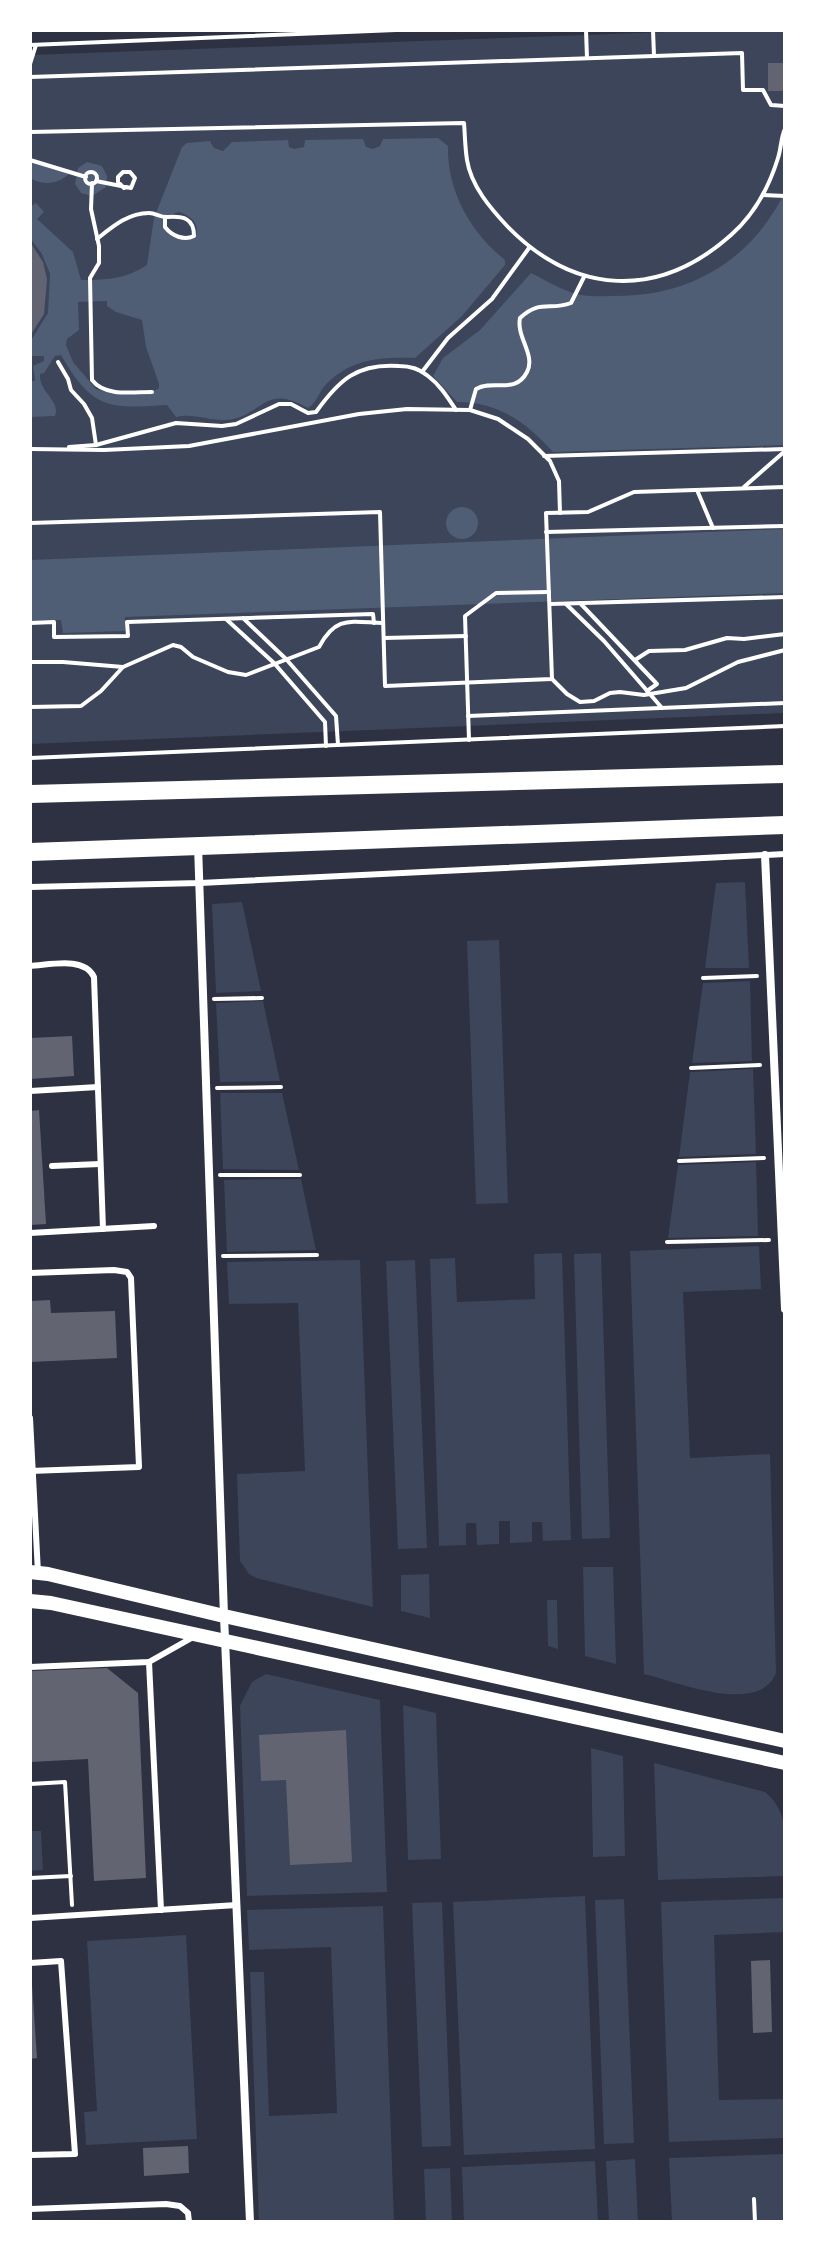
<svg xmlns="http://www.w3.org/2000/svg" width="815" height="2252" viewBox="0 0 815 2252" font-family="Raleway,sans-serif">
<rect width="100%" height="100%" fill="#2d3142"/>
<!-- green -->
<g fill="#3c4559">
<path d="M721 30H785V713L30 744V55Z"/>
<path d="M745 882 749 968H705L716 883Z"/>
<path d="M242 902 261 991 216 993 212 904Z"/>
<path d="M499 940 508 1203 476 1204 467 941Z"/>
<path d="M750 981 752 1061 692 1063 703 983Z"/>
<path d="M263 1001 280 1081 220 1082 216 1003Z"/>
<path d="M753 1069 756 1154 679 1157 690 1072Z"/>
<path d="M220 1093H282L299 1170 223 1169Z"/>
<path d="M756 1162 758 1236 668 1238 678 1165Z"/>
<path d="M301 1179 316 1250 227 1252 224 1180Z"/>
<path d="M759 1246 761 1289 683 1292 690 1458 770 1454 776 1673C759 1716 677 1682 644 1674L630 1251Z"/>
<path d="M562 1253 571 1540 543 1541 542 1522H532V1542L510 1543V1521H499V1544L477 1545 476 1523H466V1545L439 1546 430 1259 455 1258 457 1302 535 1299 534 1254Z"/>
<path d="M601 1253 610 1538 582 1539 574 1254Z"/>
<path d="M360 1260 373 1607 256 1578 249 1574 240 1561 237 1474 305 1471 298 1303 229 1304 227 1262Z"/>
<path d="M415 1260 427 1548 398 1549 386 1261Z"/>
<path d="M583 1567H613L616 1664 585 1656Z"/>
<path d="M429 1574 430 1618 401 1611V1575Z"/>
<path d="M547 1600H557L558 1649 548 1646Z"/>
<path d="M266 1674 380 1700 387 1892 247 1896 240 1706 252 1682Z"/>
<path d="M403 1705 436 1713 441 1859 408 1860Z"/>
<path d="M591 1748 623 1756 625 1856 593 1857Z"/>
<path d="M654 1763 765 1792C791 1813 785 1845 785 1876L658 1880Z"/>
<path d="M30 1793 32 1831H41L43 1870 30 1871Z"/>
<path d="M585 1896 595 2149 464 2155 453 1902Z"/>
<path d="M785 1898V1932L714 1935 719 2100 785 2099V2138L669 2142 661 1902Z"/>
<path d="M624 1899 634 2143 604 2144 595 1900Z"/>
<path d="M442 1902 451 2146 422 2147 412 1903Z"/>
<path d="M383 1906 394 2222H259L250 1972H264L269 2116 337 2113 331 1947 249 1950 247 1910Z"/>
<path d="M186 1935 197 2139 86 2145 84 2112 97 2111 87 1941Z"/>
<path d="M785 2154V2222H672L669 2158Z"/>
<path d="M635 2159 638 2222H609L606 2161Z"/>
<path d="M595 2161 598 2222H464L462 2167Z"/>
<path d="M450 2168 452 2222H426L424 2169Z"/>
</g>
<!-- water -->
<g fill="#4f5d75" fill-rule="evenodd">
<path d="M438 138 448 146C447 191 470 232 505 260V265L462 316 415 358C379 357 348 359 323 388 318 395 316 403 308 408 263 382 263 417 226 420 209 421 193 413 176 417L167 405C108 409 92 409 61 355L55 356 44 373 40 374C39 393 61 400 55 416L30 417V381H35L33 366 44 361V356H30V342L48 313 50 274 42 254 30 238V207L36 203 44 212 37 219 73 252 81 280C106 280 126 279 147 265L154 218 182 147 187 143 210 141 214 148 223 151 232 142 288 140 289 147 294 149 304 147 305 140 363 139 366 147 373 149 380 146 383 139ZM179 212C191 216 201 224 195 238 182 242 171 239 163 227V217ZM107 301V306L116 312 142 320 146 347 159 384V388L147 395 113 394 96 389 73 362 66 345 67 339 79 330 78 302Z"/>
<path d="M30 162 69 174C58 184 43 186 30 178Z"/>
<path d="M87 162 102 166 107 176 106 187 92 196 81 193 75 184 78 168Z"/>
<path d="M785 192V445L553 452C526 422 498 402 457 402L433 376 443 358 480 330 531 273C547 281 563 291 581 295 591 297 602 296 612 296 689 297 750 262 785 192Z"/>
<circle cx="462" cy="523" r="16"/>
<path d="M785 529V593L125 617V631L63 633 61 620 30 621V560Z"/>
</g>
<!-- building -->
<g fill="#626471">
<rect x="768" y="63" width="17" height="28"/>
<path d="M30 242 43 262 47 279 44 314 30 336Z"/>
<path d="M72 1036 74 1076 30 1079V1038Z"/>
<path d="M39 1110 46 1224 30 1225V1111Z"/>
<path d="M50 1300 51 1313 115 1311 117 1358 30 1362V1301Z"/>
<path d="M107 1668 138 1693 146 1878 94 1881 88 1759 30 1762V1671Z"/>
<path d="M346 1730 352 1862 290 1865 286 1780 261 1781 259 1735Z"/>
<path d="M770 1960 772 2032 753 2033 751 1961Z"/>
<path d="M30 1984H32L37 2058 30 2059Z"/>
<path d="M188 2146 189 2173 144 2176 143 2148Z"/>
</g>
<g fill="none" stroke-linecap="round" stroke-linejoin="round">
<!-- path -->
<g stroke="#fff" stroke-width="4">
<path d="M586 30 587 58"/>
<path d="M653 30 654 56"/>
<path d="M30 45 396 30"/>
<path d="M30 64 36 45"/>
<path d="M30 77 742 53 743 90H763L771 105 785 106"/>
<path d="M30 132 464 123C465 135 465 148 467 160 471 186 491 209 508 227 575 295 658 300 731 235 754 215 769 187 778 158 781 149 781 137 785 129"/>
<path d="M30 160 86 177"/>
<circle cx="91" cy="178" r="6"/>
<path d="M96 181 131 188 135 178 130 172H123L118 177V182L124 188"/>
<path d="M92 183 91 209 99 246V263L90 278 92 380C105 397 133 392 152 392"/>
<path d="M763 195 785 196"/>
<path d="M97 239C112 227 128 213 149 213 156 213 161 218 168 217 183 216 194 218 194 236 184 241 172 236 165 227V218"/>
<path d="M58 362 68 379 71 390 84 404 92 418 96 445"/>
<path d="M422 372 448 338 492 299 529 248"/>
<path d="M470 410 476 389C494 379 515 395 527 372 536 355 516 337 520 318 540 299 550 311 571 303L584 277"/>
<path d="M69 447 96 445 176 423 222 426 236 424 279 404H291L308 413 316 412C339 380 357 363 399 366 409 366 420 369 428 376 440 385 448 398 456 410"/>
<path d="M30 449 104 450 189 446 359 414 407 409 470 410 498 419 528 439 550 461 559 481 560 513"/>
<path d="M544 456 785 449"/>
<path d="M744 487 785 451"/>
<path d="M697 490 713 528"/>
<path d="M30 523 380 512 385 686 552 679 546 513 588 512 634 492 785 487"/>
<path d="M546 532 785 526"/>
<path d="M580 603 657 684 647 691"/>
<path d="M550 604 785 597"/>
<path d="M566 604 604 641 662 708"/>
<path d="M243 618 286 659 336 716 338 745"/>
<path d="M226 619 274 663 325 722 326 746"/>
<path d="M30 623 54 622V637L128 636 127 622 373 614 374 623"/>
<path d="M384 638 466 636"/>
<path d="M635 660 649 651 685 650 727 638 744 639 785 634"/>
<path d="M30 662H63L123 667 173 645 181 647 193 657 228 672 246 675 319 647C336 615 351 622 383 623"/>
<path d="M552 679 567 694 580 702 594 701 610 693 620 692 644 695 686 688 738 662 785 650"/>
<path d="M30 707 81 706 101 691 123 667"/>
<path d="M468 716 785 703"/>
<path d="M469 740 465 616 496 593 549 592"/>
<path d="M30 758 785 726"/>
<path d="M703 978 757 976"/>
<path d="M214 999 262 998"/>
<path d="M691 1068 760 1065"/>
<path d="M217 1088 281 1087"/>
<path d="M679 1161 764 1158"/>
<path d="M220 1175H300"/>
<path d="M667 1242 769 1240"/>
<path d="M223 1256 317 1255"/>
<path d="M30 1784 65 1782 72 1905"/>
<path d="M30 1878 71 1876"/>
<path d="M754 2199 755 2222"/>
</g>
<!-- service -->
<g stroke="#fff" stroke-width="6">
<path d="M30 887 200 883 785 854"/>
<path d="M30 966C50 965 84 956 94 977L103 1229"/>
<path d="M30 1091 98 1087"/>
<path d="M52 1166 100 1164"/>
<path d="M30 1233 154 1226"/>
<path d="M30 1273 114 1270 127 1272 131 1278 139 1467 30 1471"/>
<path d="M30 1418 38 1573"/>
<path d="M149 1662 161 1910"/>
<path d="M30 1667 149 1662 195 1636"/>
<path d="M30 1918 237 1905"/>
<path d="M30 1963 61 1961 75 2154 30 2155"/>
<path d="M30 2209 166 2204 180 2206 188 2213 189 2222"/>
</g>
<!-- minor -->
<g stroke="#fff" stroke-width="8">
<path d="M198 845 224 1616 250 2222"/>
<path d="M765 855 785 1309"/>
</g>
<!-- tertiary -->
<g stroke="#fff" stroke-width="14">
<path d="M30 1572 48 1574 224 1616 785 1741"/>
<path d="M30 1601 51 1603 785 1763"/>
</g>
<!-- primary -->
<g stroke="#fff" stroke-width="18">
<path d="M30 794 785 774"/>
<path d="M30 852 785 825"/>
</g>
</g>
<!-- border -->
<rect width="815" height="2252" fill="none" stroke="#ffffff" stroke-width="64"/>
</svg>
